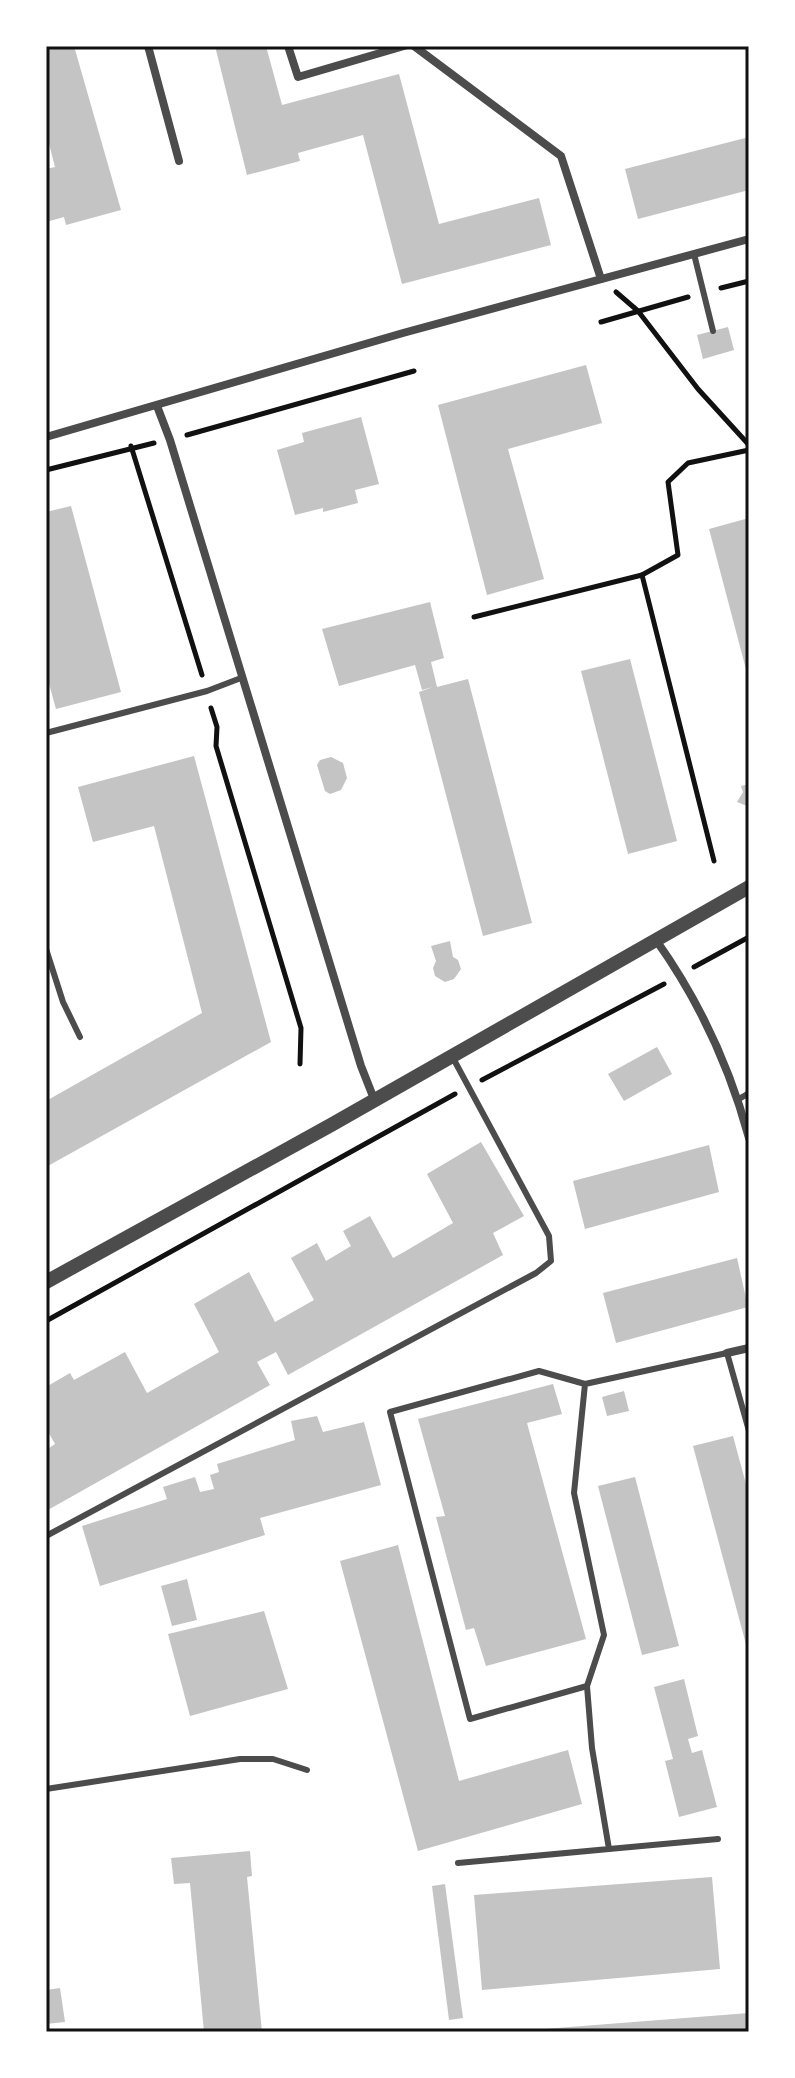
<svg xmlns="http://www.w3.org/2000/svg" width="795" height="2078" viewBox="0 0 795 2078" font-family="'Source Sans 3',sans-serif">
<rect width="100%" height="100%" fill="#fff"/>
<!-- building -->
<g fill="#c4c4c4">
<path d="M46 46H74L121 210 66 225 64 217 46 222V169L55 167 46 132Z"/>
<path d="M215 46H266L282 105 399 74 439 224 539 198 551 245 402 284 363 135 298 153 300 161 247 175Z"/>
<path d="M749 137V190L638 219 625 169Z"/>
<path d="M728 327 734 350 703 359 697 335Z"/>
<path d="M586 365 602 423 508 449 544 579 487 595 438 405Z"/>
<path d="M361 417 379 484 355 490 358 503 323 512V508L295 515 277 450 304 442 302 433Z"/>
<path d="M71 506 121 692 56 709 46 673V512Z"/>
<path d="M749 518V676L748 677 709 529Z"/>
<path d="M430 602 444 658 431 662 437 687 468 679 532 923 483 936 419 692 433 687 422 690 415 665 339 686 322 629Z"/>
<path d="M630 659 677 841 628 854 581 671Z"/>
<path d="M194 756 271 1042 46 1167V1101L202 1013 154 826 93 842 78 787Z"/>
<path d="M331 757 343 763 347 778 341 790 330 794 325 791 317 765 320 760Z"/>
<path d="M749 784V806H747L737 802 743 792 741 786Z"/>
<path d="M450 941 453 957 458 960 461 969 454 979 445 982 435 976 433 968 436 961 431 946Z"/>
<path d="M657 1047 672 1074 624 1101 608 1074Z"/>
<path d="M481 1142 524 1216 493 1233 503 1255 288 1375 276 1352 257 1362 270 1385 46 1511V1450L55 1444 46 1428V1387L70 1373 74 1380 125 1352 147 1393 219 1352 194 1304 249 1272 275 1322 314 1300 291 1258 317 1243 326 1261 351 1246 343 1231 370 1216 393 1258 404 1252 453 1223 427 1174Z"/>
<path d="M709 1145 719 1192 585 1229 573 1181Z"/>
<path d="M737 1258 748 1307 616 1343 603 1293Z"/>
<path d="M553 1384 562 1414 527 1423 586 1639 486 1666 474 1628 466 1630 436 1517 445 1516 418 1419Z"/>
<path d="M624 1391 629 1411 607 1416 602 1397Z"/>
<path d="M317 1416 323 1432 364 1422 381 1485 260 1518 265 1535 100 1586 82 1526 167 1499 163 1487 195 1477 200 1492 214 1489 210 1475 219 1472 217 1464 295 1440 291 1421Z"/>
<path d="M733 1436 749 1495 748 1652 693 1446Z"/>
<path d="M635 1477 679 1646 642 1655 598 1486Z"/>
<path d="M398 1545 459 1781 568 1750 582 1804 418 1851 340 1561Z"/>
<path d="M187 1579 197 1620 172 1626 161 1586Z"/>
<path d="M264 1611 288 1689 190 1716 168 1634Z"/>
<path d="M684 1679 698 1736 688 1739 692 1753 702 1750 717 1807 679 1817 665 1761 673 1759 654 1687Z"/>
<path d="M250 1851 252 1876 247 1877 262 2032H204L190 1883 174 1884 171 1858Z"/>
<path d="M712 1877 720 1969 482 1990 474 1895Z"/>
<path d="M445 1884 463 2018 449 2020 432 1886Z"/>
<path d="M60 1988 65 2022 46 2024V1990Z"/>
<path d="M749 2013V2032H531V2030Z"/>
</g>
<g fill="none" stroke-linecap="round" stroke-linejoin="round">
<!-- path -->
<g stroke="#111" stroke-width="5">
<path d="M721 288 749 281"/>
<path d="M616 292 638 311 698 389 749 445"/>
<path d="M601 322 688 297"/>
<path d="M187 435 414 371"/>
<path d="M131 446 202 675"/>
<path d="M46 470 154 443"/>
<path d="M642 575 678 555 668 482 688 463 749 450"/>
<path d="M474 617 642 575 714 861"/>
<path d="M211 708 217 727 216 746 301 1028 300 1064"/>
<path d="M694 967 749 937"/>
<path d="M482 1080 664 984"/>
<path d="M46 1321 455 1094"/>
</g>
<!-- service -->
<g stroke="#4c4c4c" stroke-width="6">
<path d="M694 254 713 331"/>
<path d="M46 733 207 691 241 678"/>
<path d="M46 949 63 1002 80 1037"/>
<path d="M739 1099 749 1093"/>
<path d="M585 1384 574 1493 604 1635 587 1686 470 1719 390 1412 539 1371 585 1384 727 1353 749 1431"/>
<path d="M46 1536 536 1273 551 1261 549 1236 453 1058"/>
<path d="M46 1789 240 1759H273L307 1770"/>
<path d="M609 1849 718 1839"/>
<path d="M458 1863 609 1849 592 1748 587 1686"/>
</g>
<!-- minor -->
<g stroke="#4c4c4c" stroke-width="8">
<path d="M148 46 179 161"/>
<path d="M288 46 298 77 404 46"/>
<path d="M414 46 561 156 601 279"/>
<path d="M157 406 170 440 361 1066 374 1099"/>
<path d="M46 437 403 333 749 239"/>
<path d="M656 940C698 999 730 1068 749 1138"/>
<path d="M727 1353 749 1348"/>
</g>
<!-- tertiary -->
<path stroke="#4c4c4c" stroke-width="14" d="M46 1282 331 1125 749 887"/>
</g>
<!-- border -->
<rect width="795" height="2078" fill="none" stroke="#ffffff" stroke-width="96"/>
<rect x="48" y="48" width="699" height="1982" fill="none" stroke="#111" stroke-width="3"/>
</svg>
